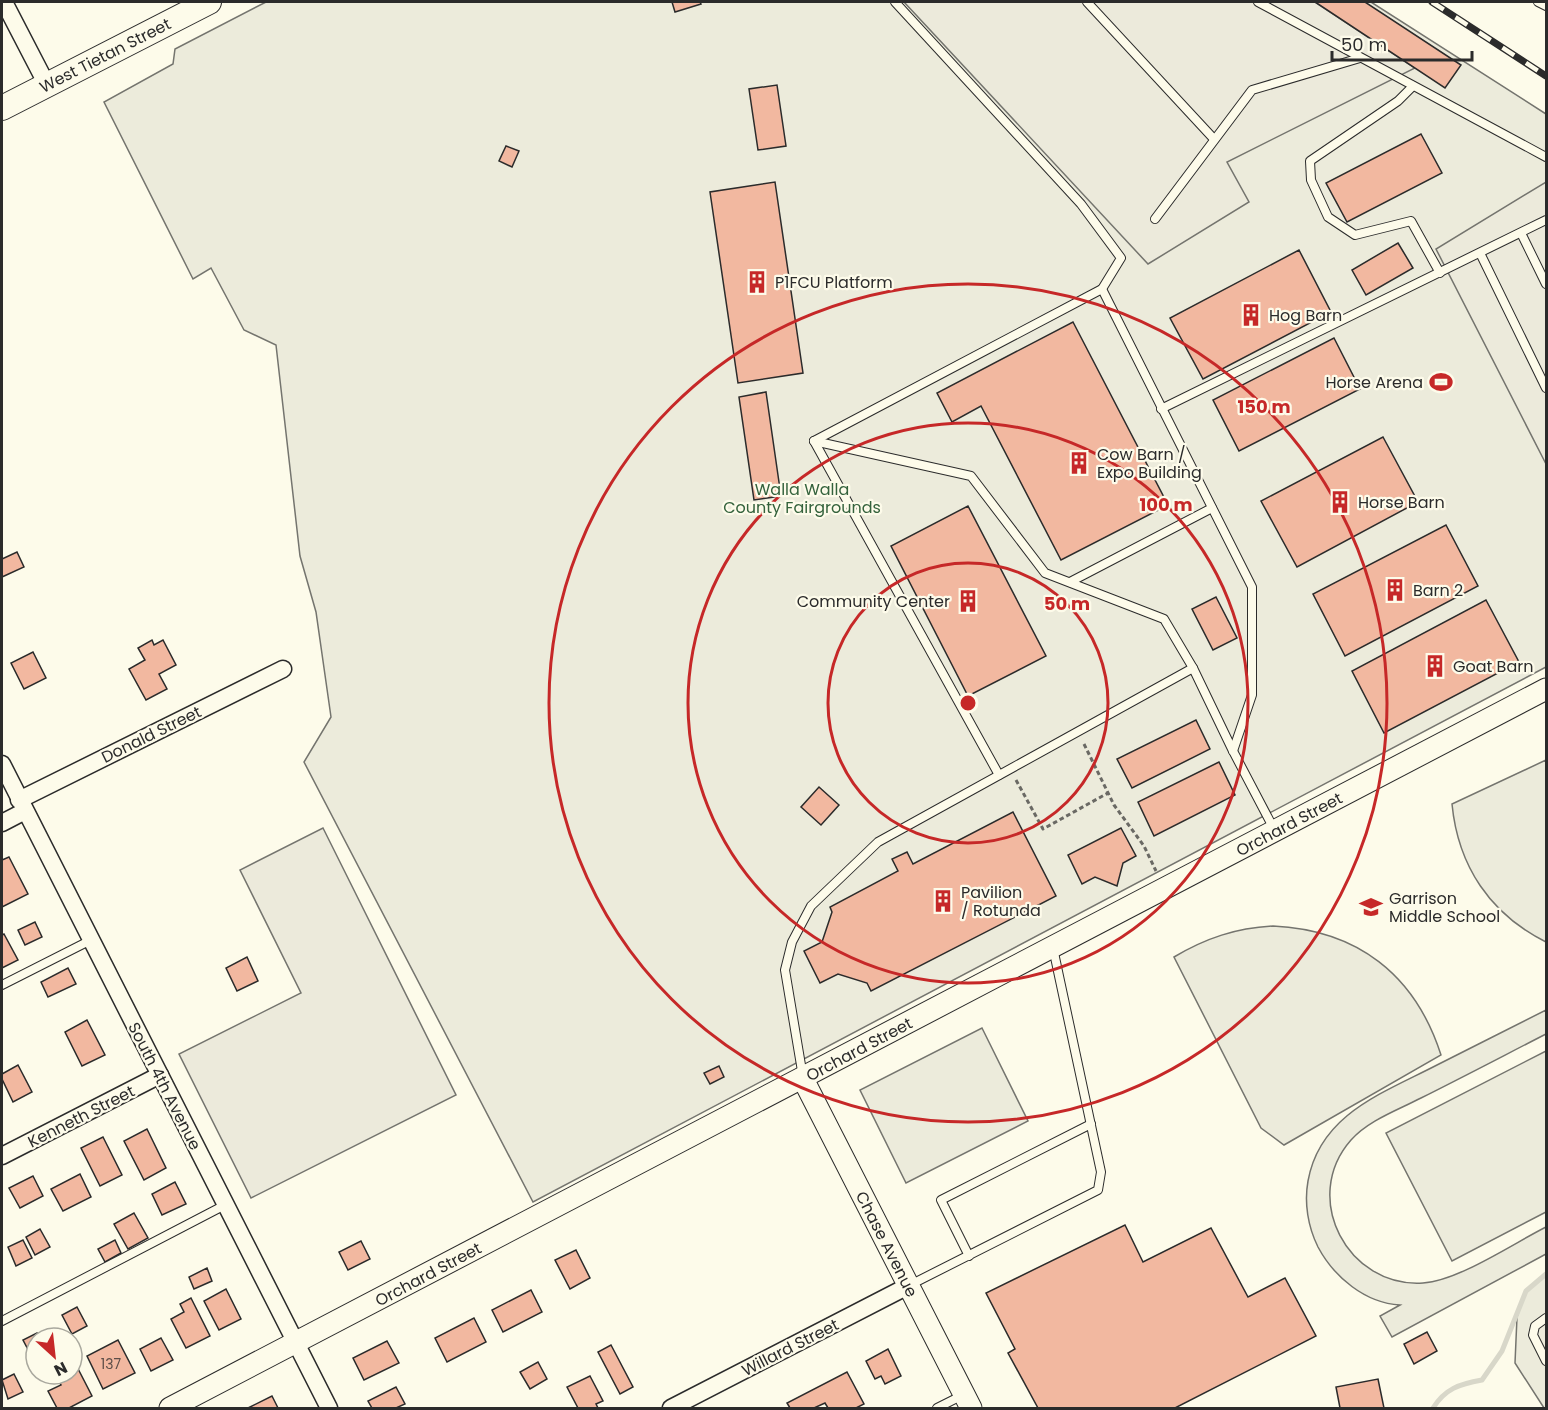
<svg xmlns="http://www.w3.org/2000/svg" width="1548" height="1410" viewBox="0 0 1548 1410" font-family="Poppins,sans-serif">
<rect width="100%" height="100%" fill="#fdfbea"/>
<!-- green -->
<g fill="#ecebdb" stroke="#74746e" stroke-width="1.5">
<path d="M266 2H1371L1546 114V667L533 1202 304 762 331 717 316 612 300 556 276 345 244 330 211 268 193 279 104 102 173 64 175 49Z"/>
<path d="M1546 760V942C1490 914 1458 866 1452 804Z"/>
<path d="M1273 926C1357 930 1415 974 1441 1055L1284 1145 1261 1128 1174 957C1206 938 1236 928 1273 926Z"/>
<path d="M1546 1010V1034C1505 1055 1463 1077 1421 1098 1398 1110 1369 1120 1351 1140 1300 1198 1348 1288 1423 1283 1458 1281 1514 1243 1546 1227V1254L1392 1337 1380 1316 1400 1305C1365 1303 1334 1277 1318 1247 1308 1227 1304 1203 1308 1181 1320 1114 1383 1093 1437 1065 1473 1047 1510 1028 1546 1010Z"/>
<path d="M982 1028 1028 1121 906 1183 860 1090Z"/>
<path d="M1546 1051V1212L1452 1261 1386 1133Z"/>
<path d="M1546 1274V1408H1544L1515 1363 1517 1317 1526 1291Z"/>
</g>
<!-- parking -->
<g fill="#eceadb" stroke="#74746e" stroke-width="1.5">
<path d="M904 2H1315L1415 68 1227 162 1249 202 1148 264Z"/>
<path d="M1546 182V464L1436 249Z"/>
<path d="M323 828 456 1095 251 1198 179 1054 301 993 240 870Z"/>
</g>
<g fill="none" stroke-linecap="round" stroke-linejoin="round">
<!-- stream -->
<path stroke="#d8d7c9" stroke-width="5" d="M1433 1408C1445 1389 1459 1384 1482 1380L1502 1351 1526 1291 1546 1274"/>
</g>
<!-- building -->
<g fill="#f2b8a0" stroke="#2b2b2b" stroke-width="1.5">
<path d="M672 2H700L701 4 675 12Z"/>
<path d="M1315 2H1365L1461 65 1445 88Z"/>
<path d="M777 85 786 146 758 150 749 89Z"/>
<path d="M1421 134 1442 173 1347 222 1326 183Z"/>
<path d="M506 146 519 151 512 167 499 161Z"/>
<path d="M775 182 803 373 738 383 710 192Z"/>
<path d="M1398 243 1413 268 1366 295 1352 270Z"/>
<path d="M1299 250 1331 312 1203 379 1170 318Z"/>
<path d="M1073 322 1168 505 1061 560 981 406 952 422 937 393Z"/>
<path d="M1334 338 1360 389 1239 451 1213 400Z"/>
<path d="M766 392 781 496 754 500 739 397Z"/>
<path d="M1383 437 1418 502 1297 567 1261 501Z"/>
<path d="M968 506 1046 656 968 696 891 546Z"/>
<path d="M1446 525 1478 586 1345 656 1313 594Z"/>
<path d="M17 552 24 567 2 577V559Z"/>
<path d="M1216 597 1237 638 1213 650 1192 609Z"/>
<path d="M1486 600 1519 662 1384 733 1352 671Z"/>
<path d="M152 640 154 645 163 640 176 665 159 674 167 689 146 700 129 669 145 660 138 648Z"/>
<path d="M33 652 46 678 24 689 11 663Z"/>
<path d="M1196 720 1210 749 1132 788 1117 759Z"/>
<path d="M1219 762 1235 795 1154 836 1138 802Z"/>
<path d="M819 787 839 805 821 825 801 807Z"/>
<path d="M1013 812 1056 896 871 991 867 983 838 974 820 983 804 951 822 942 832 912 830 907 898 871 892 859 907 852 913 864Z"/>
<path d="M1121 828 1136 856 1123 863 1117 886 1095 877 1082 884 1068 855Z"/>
<path d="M9 857 28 894 2 907V860Z"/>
<path d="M35 922 42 937 25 945 18 930Z"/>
<path d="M4 934 18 960 2 968V935Z"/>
<path d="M247 957 258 981 237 991 226 968Z"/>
<path d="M68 968 76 984 48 997 41 982Z"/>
<path d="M87 1020 105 1055 82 1066 65 1032Z"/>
<path d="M18 1065 32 1092 13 1102 2 1079V1074Z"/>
<path d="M719 1066 724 1077 710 1084 704 1073Z"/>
<path d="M147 1129 166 1168 144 1180 124 1141Z"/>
<path d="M103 1137 122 1175 100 1186 81 1148Z"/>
<path d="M80 1174 91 1197 63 1211 51 1189Z"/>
<path d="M33 1176 43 1196 20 1208 9 1188Z"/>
<path d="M175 1182 186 1204 162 1215 152 1194Z"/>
<path d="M134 1213 148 1238 128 1249 114 1224Z"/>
<path d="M1125 1225 1143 1262 1211 1228 1248 1297 1285 1278 1316 1336 1175 1408H1038L1008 1353 1015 1349 986 1293Z"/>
<path d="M40 1229 50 1247 35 1255 26 1237Z"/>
<path d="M23 1240 32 1258 16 1266 8 1247Z"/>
<path d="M115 1240 121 1253 105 1262 98 1249Z"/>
<path d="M361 1241 370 1259 348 1270 339 1252Z"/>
<path d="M576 1250 590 1278 570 1289 555 1260Z"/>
<path d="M207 1268 212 1281 194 1289 189 1277Z"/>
<path d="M226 1289 241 1319 219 1330 204 1301Z"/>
<path d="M531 1290 542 1312 503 1332 492 1310Z"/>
<path d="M191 1298 210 1336 186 1348 171 1319 184 1312 180 1304Z"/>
<path d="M77 1307 87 1326 72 1334 62 1315Z"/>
<path d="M474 1318 486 1342 447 1362 435 1338Z"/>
<path d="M1427 1332 1437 1351 1414 1364 1404 1344Z"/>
<path d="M37 1333 40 1338H36V1355L32 1357 23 1340Z"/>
<path d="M161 1338 173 1360 151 1371 140 1349Z"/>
<path d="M118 1340 135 1373 103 1389 87 1356Z"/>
<path d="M387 1341 399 1363 364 1380 353 1358Z"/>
<path d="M611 1345 633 1387 620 1394 598 1352Z"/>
<path d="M888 1349 901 1376 885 1384 881 1376 875 1379 866 1361Z"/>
<path d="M73 1359 92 1396 69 1408H57L48 1391 61 1385 55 1374H72Z"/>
<path d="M538 1362 547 1379 530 1389 520 1372Z"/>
<path d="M847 1372 864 1404 856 1408H828L825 1403 814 1408H790L787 1403Z"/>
<path d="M14 1374 23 1392 8 1399 2 1380Z"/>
<path d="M590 1376 603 1401 596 1404 598 1408H578L567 1387Z"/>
<path d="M1378 1379 1384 1408H1340L1336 1387Z"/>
<path d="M396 1387 405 1404 396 1408H372L368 1401Z"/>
<path d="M272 1396 278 1408H248Z"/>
</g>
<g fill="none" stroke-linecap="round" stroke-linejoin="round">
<!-- service casing -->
<g stroke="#2b2b2b" stroke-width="10">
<g id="service">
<path d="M895 2 1081 204 1121 258 1102 289"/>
<path d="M1087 2 1213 138"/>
<path d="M1258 2 1546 157"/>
<path d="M1538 2 1546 6"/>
<path d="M1413 86 1398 101 1310 161 1311 180 1328 217 1355 235 1411 221 1440 273"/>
<path d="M1155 219 1252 90 1360 58"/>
<path d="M1521 233 1546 284"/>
<path d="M1480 253 1546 388"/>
<path d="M1161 409 1546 220"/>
<path d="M814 441 1102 289 1252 587V695L1233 751"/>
<path d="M814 441 971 476 1045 573 1164 619 1193 668"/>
<path d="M814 441 999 775"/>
<path d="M1070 582 1212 508"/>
<path d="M2 985 91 940"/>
<path d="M803 1077 785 970 792 942 811 906 878 842 1193 668 1233 751 1275 831"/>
<path d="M969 1256 941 1200 1091 1124"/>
<path d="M908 1286 1098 1190 1101 1172 1053 948"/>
<path d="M1546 1318 1535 1326 1533 1335 1546 1361"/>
<path d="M2 1321 225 1205"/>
<path d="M937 1408 963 1395"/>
</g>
</g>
<!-- minor casing -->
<g stroke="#2b2b2b" stroke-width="19">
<g id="minor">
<path d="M4 2 47 85"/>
<path d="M2 764 329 1408"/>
<path d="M19 800 283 669"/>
<path d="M2 823 25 811"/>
<path d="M2 1156 160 1075"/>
<path d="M671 1408 908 1286"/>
</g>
</g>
<!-- tertiary casing -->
<g stroke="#2b2b2b" stroke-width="23">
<g id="tertiary">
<path d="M803 1079 971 1408"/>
<path d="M170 1408 1546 689"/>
</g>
</g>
<!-- secondary casing -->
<g stroke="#2b2b2b" stroke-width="26">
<path id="secondary" d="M2 108 209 2"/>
</g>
<!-- path -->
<g stroke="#6a6964" stroke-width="3" stroke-dasharray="4.5 3" stroke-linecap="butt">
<path d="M1084 744 1114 805 1144 846 1156 871"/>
<path d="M1016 780 1043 829 1108 793"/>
</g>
<!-- service -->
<use href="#service" stroke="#fdfbea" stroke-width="8"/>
<!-- minor -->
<use href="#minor" stroke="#fdfbea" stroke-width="16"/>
<!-- tertiary -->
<use href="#tertiary" stroke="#fdfbea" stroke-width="21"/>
<!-- secondary -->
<use href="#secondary" stroke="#fdfbea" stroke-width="24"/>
<!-- rail casing -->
<g stroke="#2b2b2b" stroke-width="7">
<path id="rail" d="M1432 2 1546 76"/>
</g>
<!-- rail -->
<use href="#rail" stroke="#fdfbea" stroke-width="4.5" stroke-dasharray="14" stroke-linecap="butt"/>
</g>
<!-- distance rings -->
<g fill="none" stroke="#c62828" stroke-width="3">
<circle cx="968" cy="703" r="140"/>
<circle cx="968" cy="703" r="280"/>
<circle cx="968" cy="703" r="419"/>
</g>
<!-- icons -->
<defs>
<g id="building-bare" transform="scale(1.8)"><path d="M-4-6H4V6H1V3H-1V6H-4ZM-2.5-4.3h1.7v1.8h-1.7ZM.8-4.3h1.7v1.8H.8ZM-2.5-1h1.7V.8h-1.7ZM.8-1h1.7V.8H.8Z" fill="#c62828" stroke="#fdfbea" stroke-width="2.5" paint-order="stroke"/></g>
<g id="stadium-bare" transform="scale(1.8)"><path d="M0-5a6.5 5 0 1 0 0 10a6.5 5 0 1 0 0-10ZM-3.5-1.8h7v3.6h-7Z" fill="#c62828" stroke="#fdfbea" stroke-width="2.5" paint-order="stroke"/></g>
<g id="school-bare" transform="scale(1.8)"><path d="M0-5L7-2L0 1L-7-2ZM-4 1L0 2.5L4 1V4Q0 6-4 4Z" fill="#c62828" stroke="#fdfbea" stroke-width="2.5" paint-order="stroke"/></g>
</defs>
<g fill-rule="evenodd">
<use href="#building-bare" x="757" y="282"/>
<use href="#building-bare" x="1251" y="315"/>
<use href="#stadium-bare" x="1441" y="382"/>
<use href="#building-bare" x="1079" y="463"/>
<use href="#building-bare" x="1340" y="502"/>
<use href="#building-bare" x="1395" y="590"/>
<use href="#building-bare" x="968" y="601"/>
<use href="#building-bare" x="1435" y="666"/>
<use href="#building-bare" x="943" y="901"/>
<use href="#school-bare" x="1371" y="907"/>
</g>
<g text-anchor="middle" stroke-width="4.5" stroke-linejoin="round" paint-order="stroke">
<!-- number labels -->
<g font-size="14" fill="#5d4e48">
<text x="111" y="1369">137</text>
</g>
<!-- street labels -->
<g font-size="16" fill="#2b2b2b" stroke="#fdfbea">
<text transform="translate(105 55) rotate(-27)" y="6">West Tietan Street</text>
<text transform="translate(151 734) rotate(-26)" y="6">Donald Street</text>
<text transform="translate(1289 824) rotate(-28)" y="6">Orchard Street</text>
<text transform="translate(859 1049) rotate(-28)" y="6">Orchard Street</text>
<text transform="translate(165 1086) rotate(63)" y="6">South 4th Avenue</text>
<text transform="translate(81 1116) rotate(-27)" y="6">Kenneth Street</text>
<text transform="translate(887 1244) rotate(63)" y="6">Chase Avenue</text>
<text transform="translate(428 1274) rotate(-28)" y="6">Orchard Street</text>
<text transform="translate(790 1347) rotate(-27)" y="6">Willard Street</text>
</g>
<!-- poi labels -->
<g font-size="16" fill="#2b2b2b" stroke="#fdfbea" text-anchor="start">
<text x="775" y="288">P1FCU Platform</text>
<text x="1269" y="321">Hog Barn</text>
<text x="1423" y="388" text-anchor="end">Horse Arena</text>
<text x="1097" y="460">Cow Barn /<tspan x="1097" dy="18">Expo Building</tspan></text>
<text x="1358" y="508">Horse Barn</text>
<text x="1413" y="596">Barn 2</text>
<text x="950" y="607" text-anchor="end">Community Center</text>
<text x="1453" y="672">Goat Barn</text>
<text x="961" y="898">Pavilion<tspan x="961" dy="18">/ Rotunda</tspan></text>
<text x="1389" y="904">Garrison<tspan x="1389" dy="18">Middle School</tspan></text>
</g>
<!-- park labels -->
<g font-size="16" fill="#34623c" stroke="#fdfbea">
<text x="802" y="495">Walla Walla<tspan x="802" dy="18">County Fairgrounds</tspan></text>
</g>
</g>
<circle cx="968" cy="703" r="9" fill="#c62828" stroke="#fdfbea" stroke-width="3"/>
<g font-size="18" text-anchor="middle" font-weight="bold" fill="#c62828" stroke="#fdfbea" stroke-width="4.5" stroke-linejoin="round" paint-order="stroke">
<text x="1264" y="413">150 m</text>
<text x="1166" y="511">100 m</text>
<text x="1067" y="610">50 m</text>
</g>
<!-- border -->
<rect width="1548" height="1410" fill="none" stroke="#2b2b2b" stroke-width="6"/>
<!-- north arrow -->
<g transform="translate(54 1356) rotate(153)"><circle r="28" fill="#fdfbea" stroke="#a9a89e" stroke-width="1.5"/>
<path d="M0-4.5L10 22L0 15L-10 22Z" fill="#c62828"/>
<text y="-9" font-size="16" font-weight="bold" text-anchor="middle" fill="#2b2b2b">N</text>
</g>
<!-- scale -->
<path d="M1332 51v9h140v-9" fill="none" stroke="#2b2b2b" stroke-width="3"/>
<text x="1341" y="51" font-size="18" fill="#2b2b2b" stroke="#fdfbea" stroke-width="4.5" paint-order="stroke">50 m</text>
</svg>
